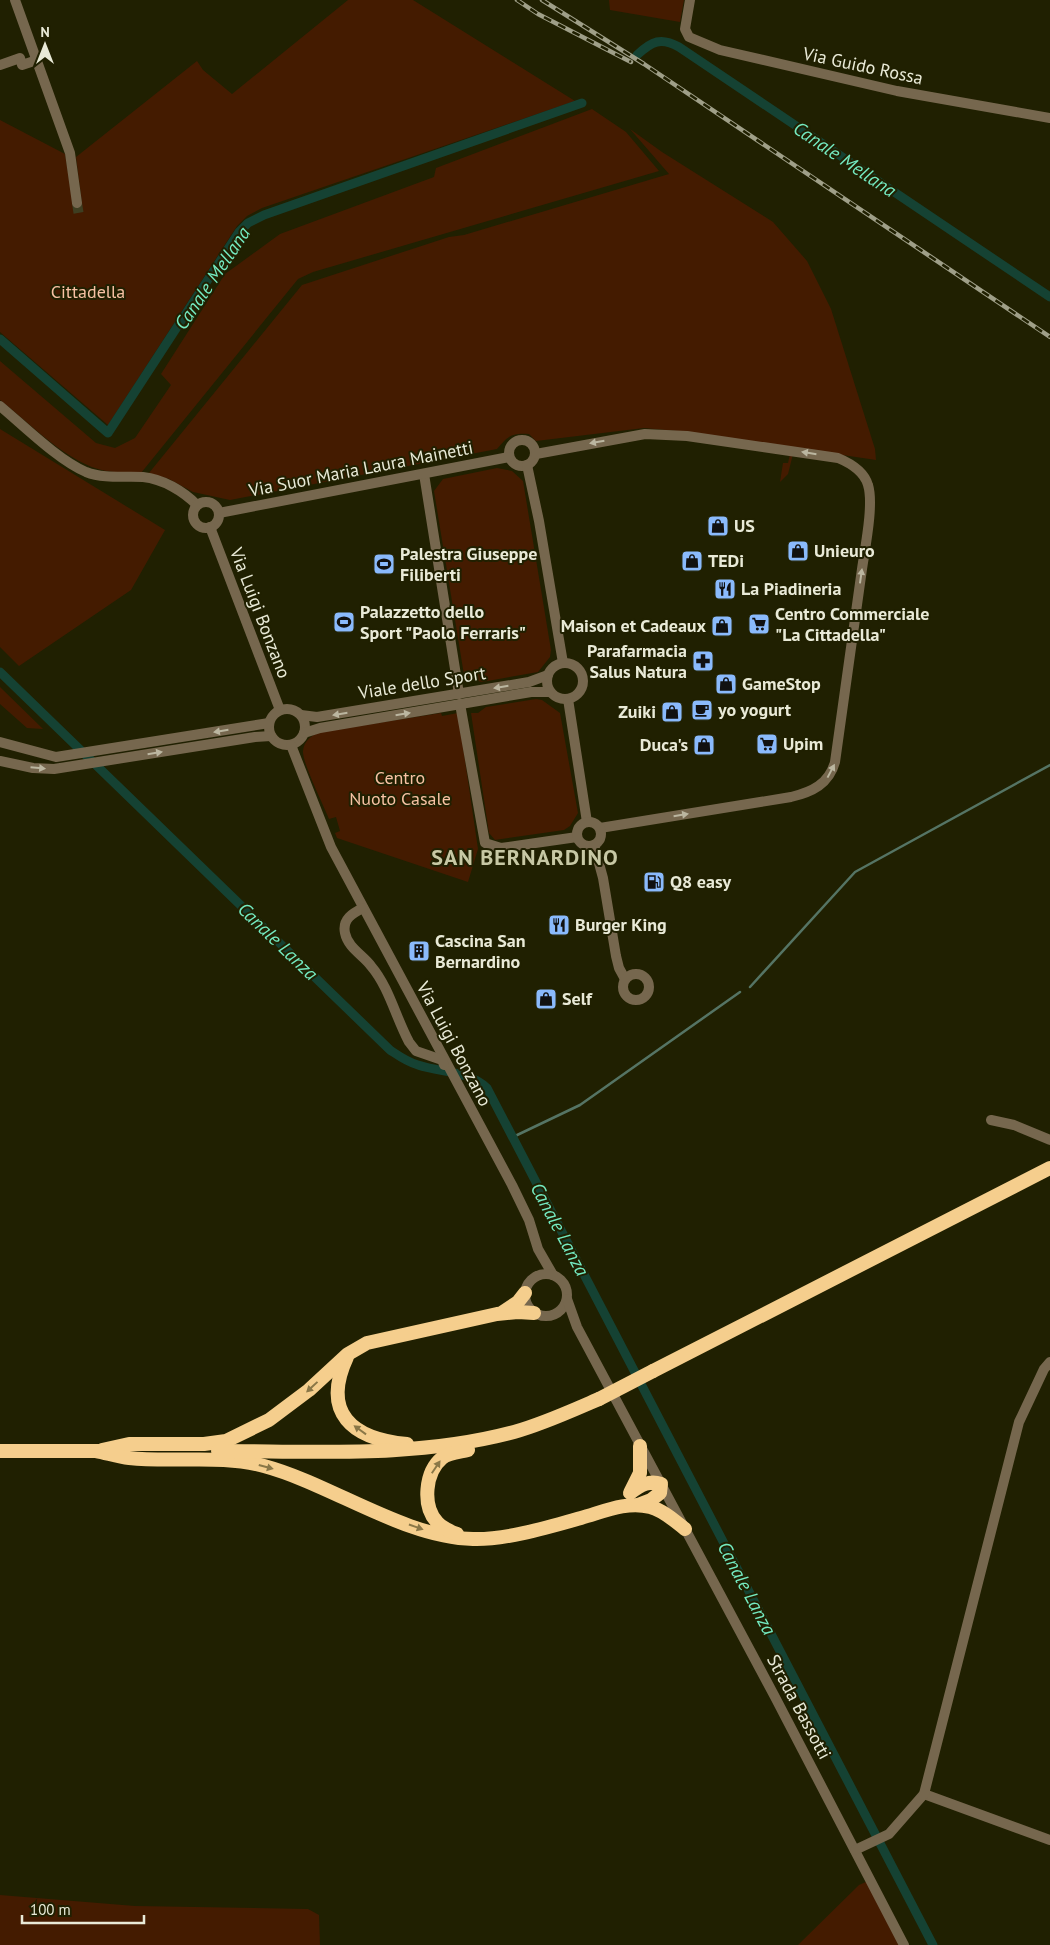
<svg xmlns="http://www.w3.org/2000/svg" width="1050" height="1945" viewBox="0 0 1050 1945" font-family="'PT Sans',sans-serif">
<rect width="100%" height="100%" fill="#202001"/>
<!-- green -->
<g fill="#441b00">
<path d="M348 0H413L575 101 262 208 247 216 237 226 108 425 0 332V120L65 154 73 204 82 203 76 157 197 61 203 70 232 94Z"/>
<path d="M609 0H684L680 22 610 10Z"/>
<path d="M592 109 626 132 659 171 313 272 298 279 141 473C130 472 117 473 106 471 68 464 30 423 0 400V361L96 443 115 448 135 438 171 385 161 374 225 274 280 234 434 177 436 168Z"/>
<path d="M630 129 662 152 773 222 807 261 831 309 875 449 876 460 688 432 644 428 536 441 529 434C511 433 508 436 497 449L230 500 193 492 169 479 149 473 302 285 449 237 464 235 669 174Z"/>
<path d="M0 429 165 530 131 590 19 666 0 647Z"/>
<path d="M790 454H793L788 474 780 482 783 463H788Z"/>
<path d="M497 468 512 471 523 481 551 650 550 657 538 672 482 682 474 680 465 681 434 491 443 479Z"/>
<path d="M0 687 43 729 27 728 0 704Z"/>
<path d="M536 699 542 700 560 713 578 813 570 826 564 830 495 840 489 833 471 713H478L486 707Z"/>
<path d="M441 713 442 716 458 713 478 849 468 882 337 838 335 833 340 831 336 817 329 819C324 806 302 762 303 751 304 741 311 735 321 732Z"/>
<path d="M868 1881 900 1945H798L859 1885Z"/>
<path d="M0 1895 135 1906 308 1909 319 1915 320 1945H0Z"/>
</g>
<g fill="none" stroke-linecap="round" stroke-linejoin="round">
<!-- stream -->
<g stroke="#557464" stroke-width="2.5">
<path d="M750 987 855 872 1050 765"/>
<path d="M513 1137 580 1105 740 992"/>
</g>
<!-- canal -->
<g stroke="#154233" stroke-width="9">
<path d="M637 55C652 41 661 37 679 47L1050 297"/>
<path d="M0 339 108 433 239 232 248 223 264 215 582 103"/>
<path d="M0 672 390 1050C399 1056 407 1062 418 1065 442 1073 467 1070 487 1088L933 1945"/>
</g>
<!-- minor-tunnel -->
<path stroke="#3e3e21" stroke-width="10" stroke-dasharray="10 5" stroke-linecap="butt" d="M77 203 79 216"/>
<!-- minor -->
<g stroke="#76674e" stroke-width="10">
<path d="M15 0 70 153 77 203"/>
<path d="M690 0 685 29 689 37 720 50 897 91 1050 118"/>
<path d="M0 65 20 58 22 65 37 60"/>
<path d="M0 406C24 426 58 460 86 472 104 479 124 476 143 477 163 479 183 491 197 505"/>
<circle cx="522" cy="453" r="13"/>
<path d="M536 454 645 434 687 436 838 458C850 463 864 471 868 485 874 504 865 548 862 569 853 633 844 697 835 762 829 784 812 792 791 797L600 828"/>
<path d="M527 465 539 521 563 663"/>
<path d="M424 474 459 694"/>
<circle cx="206" cy="515" r="13"/>
<path d="M219 513 509 457"/>
<path d="M210 527 280 710"/>
<circle cx="565" cy="681" r="18"/>
<path d="M568 699 587 822"/>
<path d="M460 704 485 843 501 848 577 837"/>
<circle cx="287" cy="727" r="18"/>
<path d="M301 715 317 717 529 682 548 675"/>
<path d="M304 733 320 728 531 692H550"/>
<path d="M0 742 56 757 269 723"/>
<path d="M291 745 331 847 512 1185 529 1220 538 1249 553 1275"/>
<path d="M0 761 33 768 54 769 255 737 271 736"/>
<circle cx="589" cy="834" r="12"/>
<path d="M594 845 603 878 616 956 619 968 625 979"/>
<path d="M363 908C353 913 342 919 345 933 348 948 363 955 371 966 389 987 396 1018 409 1042L416 1051 442 1060 444 1065"/>
<circle cx="636" cy="987" r="13"/>
<path d="M991 1120 1014 1125 1050 1140"/>
<circle cx="546" cy="1295" r="21"/>
<path d="M567 1299 577 1327 775 1697 904 1945"/>
<path d="M924 1794 1050 1840"/>
<path d="M855 1850 889 1834 924 1794 1019 1422 1044 1369 1050 1362"/>
</g>
<!-- highway -->
<g stroke="#f5ce8d" stroke-width="14">
<path d="M503 1312 518 1302 525 1293"/>
<path d="M347 1357C321 1413 352 1439 407 1444"/>
<path d="M653 1371 1050 1168"/>
<path d="M102 1450 129 1444H204L226 1441 269 1420 309 1390 348 1354 367 1343 497 1314 518 1312 534 1313"/>
<path d="M0 1451H104"/>
<path d="M96 1451C107 1453 118 1457 129 1458 174 1463 220 1454 264 1466 331 1484 405 1538 473 1539 506 1540 549 1527 581 1518 603 1512 626 1501 650 1507 663 1510 675 1521 685 1529"/>
<path d="M218 1451C317 1451 417 1458 514 1432 543 1424 571 1411 599 1399"/>
<path d="M631 1491 640 1473V1446"/>
<path d="M630 1493C641 1485 649 1480 661 1484L660 1493 651 1500 638 1505"/>
<path d="M457 1534C451 1532 441 1527 437 1522 422 1506 425 1472 442 1458 448 1453 460 1452 468 1450"/>
</g>
<!-- rail casing -->
<g stroke="#9f9f88" stroke-width="4.5">
<g id="rail">
<path d="M517 0 538 14 631 62"/>
<path d="M542 0 644 64 1050 337"/>
</g>
</g>
<!-- rail -->
<use href="#rail" stroke="#202001" stroke-width="2.5" stroke-dasharray="8" stroke-linecap="butt"/>
<!-- highway-bridge -->
<path stroke="#f5ce8d" stroke-width="14" d="M599 1399 653 1371"/>
</g>
<!-- one-way arrows -->
<defs><path id="oneway-solid" d="M-6-.8H1V-3.2L6.5 0L1 3.2V.8H-6Z" transform="scale(1.25)"/></defs>
<g fill="#bbb6a0">
<use href="#oneway-solid" transform="translate(597 442) rotate(170)"/>
<use href="#oneway-solid" transform="translate(809 453) rotate(-171)"/>
<use href="#oneway-solid" transform="translate(861 576) rotate(-82)"/>
<use href="#oneway-solid" transform="translate(501 687) rotate(171)"/>
<use href="#oneway-solid" transform="translate(340 714) rotate(171)"/>
<use href="#oneway-solid" transform="translate(403 714) rotate(-9)"/>
<use href="#oneway-solid" transform="translate(221 731) rotate(171)"/>
<use href="#oneway-solid" transform="translate(155 753) rotate(-9)"/>
<use href="#oneway-solid" transform="translate(38 768) rotate(5)"/>
<use href="#oneway-solid" transform="translate(831 771) rotate(-62)"/>
<use href="#oneway-solid" transform="translate(681 815) rotate(-9)"/>
</g>
<g fill="#8a7747">
<use href="#oneway-solid" transform="translate(312 1387) rotate(137)"/>
<use href="#oneway-solid" transform="translate(360 1430) rotate(-144)"/>
<use href="#oneway-solid" transform="translate(266 1467) rotate(15)"/>
<use href="#oneway-solid" transform="translate(436 1467) rotate(-56)"/>
<use href="#oneway-solid" transform="translate(416 1527) rotate(19)"/>
</g>
<!-- icons -->
<defs>
<g id="shop-square" transform="scale(1.125)"><rect x="-9" y="-9" width="18" height="18" rx="4" fill="#8abafc" stroke="#202001"/><path d="M-5-2.5h2.3a2.7 3.5 0 0 1 5.4 0H5L5.5 6h-11ZM-1.5-2.5h3a1.5 2.3 0 0 0-3 0Z" fill="#111"/></g>
<g id="stadium-square" transform="scale(1.125)"><rect x="-9" y="-9" width="18" height="18" rx="4" fill="#8abafc" stroke="#202001"/><path d="M0-5a6.5 5 0 1 0 0 10a6.5 5 0 1 0 0-10ZM-3.5-1.8h7v3.6h-7Z" fill="#111"/></g>
<g id="restaurant-square" transform="scale(1.125)"><rect x="-9" y="-9" width="18" height="18" rx="4" fill="#8abafc" stroke="#202001"/><path d="M-5-6h1v4h1v-4h1v4h1v-4h1v5L-1.5 .5V6h-2V.5L-5-1ZM5-6V6H3V1.5H1.5Q1.5-4 5-6Z" fill="#111"/></g>
<g id="supermarket-square" transform="scale(1.125)"><rect x="-9" y="-9" width="18" height="18" rx="4" fill="#8abafc" stroke="#202001"/><path d="M-6-5.5h2.5l.6 2H6L4.5 2H-2.5L-4.4-4H-6ZM-1.5 3.2a1.3 1.3 0 1 0 .1 0ZM3 3.2a1.3 1.3 0 1 0 .1 0Z" fill="#111"/></g>
<g id="pharmacy-square" transform="scale(1.125)"><rect x="-9" y="-9" width="18" height="18" rx="4" fill="#8abafc" stroke="#202001"/><path d="M-2-6h4v4h4v4h-4v4h-4v-4h-4v-4h4Z" fill="#111"/></g>
<g id="cafe-square" transform="scale(1.125)"><rect x="-9" y="-9" width="18" height="18" rx="4" fill="#8abafc" stroke="#202001"/><path d="M-5.5-4.5H6V0H3Q3 3.5 0 3.5H-2.5Q-5.5 3.5-5.5 0ZM3-3.2v2h1.7v-2ZM-6 4.5H4V6H-6Z" fill="#111"/></g>
<g id="fuel-square" transform="scale(1.125)"><rect x="-9" y="-9" width="18" height="18" rx="4" fill="#8abafc" stroke="#202001"/><path d="M-5.5-6h7V0h2V4h1.3V-2.5L3-4.5l.8-.8L6-3V5H2.5V1h-1V6h-7ZM-4.2-4.7v3.2H.2V-4.7Z" fill="#111"/></g>
<g id="building-square" transform="scale(1.125)"><rect x="-9" y="-9" width="18" height="18" rx="4" fill="#8abafc" stroke="#202001"/><path d="M-4-6H4V6H1V3H-1V6H-4ZM-2.5-4.3h1.7v1.8h-1.7ZM.8-4.3h1.7v1.8H.8ZM-2.5-1h1.7V.8h-1.7ZM.8-1h1.7V.8H.8Z" fill="#111"/></g>
</defs>
<g fill-rule="evenodd">
<use href="#shop-square" x="718" y="526"/>
<use href="#shop-square" x="798" y="551"/>
<use href="#shop-square" x="692" y="561"/>
<use href="#stadium-square" x="384" y="564"/>
<use href="#restaurant-square" x="725" y="589"/>
<use href="#stadium-square" x="344" y="622"/>
<use href="#supermarket-square" x="759" y="624"/>
<use href="#shop-square" x="722" y="626"/>
<use href="#pharmacy-square" x="703" y="661"/>
<use href="#shop-square" x="726" y="684"/>
<use href="#cafe-square" x="702" y="710"/>
<use href="#shop-square" x="672" y="712"/>
<use href="#supermarket-square" x="767" y="744"/>
<use href="#shop-square" x="704" y="745"/>
<use href="#fuel-square" x="654" y="882"/>
<use href="#restaurant-square" x="559" y="925"/>
<use href="#building-square" x="419" y="951"/>
<use href="#shop-square" x="546" y="999"/>
</g>
<g text-anchor="middle" stroke-width="4" stroke-linejoin="round" paint-order="stroke">
<!-- street labels -->
<g font-size="18" fill="#e9ead7" stroke="#202001">
<text transform="translate(863 66) rotate(12)" y="6">Via Guido Rossa</text>
<text transform="translate(361 469) rotate(-11)" y="6">Via Suor Maria Laura Mainetti</text>
<text transform="translate(260 613) rotate(69)" y="6">Via Luigi Bonzano</text>
<text transform="translate(422 683) rotate(-9)" y="6">Viale dello Sport</text>
<text transform="translate(454 1044) rotate(62)" y="6">Via Luigi Bonzano</text>
<text transform="translate(799 1707) rotate(62)" y="6">Strada Bassotti</text>
</g>
<!-- park labels -->
<g font-size="18" fill="#f8c2a4" stroke="#202001">
<text x="88" y="298">Cittadella</text>
<text x="400" y="784">Centro<tspan x="400" dy="21">Nuoto Casale</tspan></text>
</g>
<!-- poi labels -->
<g font-size="18" font-weight="bold" fill="#e9ead7" stroke="#202001" text-anchor="start">
<text x="734" y="532">US</text>
<text x="814" y="557">Unieuro</text>
<text x="400" y="560">Palestra Giuseppe<tspan x="400" dy="21">Filiberti</tspan></text>
<text x="708" y="567">TEDi</text>
<text x="741" y="595">La Piadineria</text>
<text x="360" y="618">Palazzetto dello<tspan x="360" dy="21">Sport "Paolo Ferraris"</tspan></text>
<text x="775" y="620">Centro Commerciale<tspan x="775" dy="21">"La Cittadella"</tspan></text>
<text x="706" y="632" text-anchor="end">Maison et Cadeaux</text>
<text x="687" y="657" text-anchor="end">Parafarmacia<tspan x="687" dy="21">Salus Natura</tspan></text>
<text x="742" y="690">GameStop</text>
<text x="718" y="716">yo yogurt</text>
<text x="656" y="718" text-anchor="end">Zuiki</text>
<text x="783" y="750">Upim</text>
<text x="688" y="751" text-anchor="end">Duca's</text>
<text x="670" y="888">Q8 easy</text>
<text x="575" y="931">Burger King</text>
<text x="435" y="947">Cascina San<tspan x="435" dy="21">Bernardino</tspan></text>
<text x="562" y="1005">Self</text>
</g>
<!-- water labels -->
<g font-size="19" font-style="italic" fill="#74eac1" stroke="#202001">
<text transform="translate(845 159) rotate(34)" y="7">Canale Mellana</text>
<text transform="translate(212 278) rotate(-56)" y="7">Canale Mellana</text>
<text transform="translate(278 941) rotate(44)" y="7">Canale Lanza</text>
<text transform="translate(560 1229) rotate(62)" y="7">Canale Lanza</text>
<text transform="translate(747 1588) rotate(62)" y="7">Canale Lanza</text>
</g>
<!-- district labels -->
<g font-size="22" font-weight="bold" letter-spacing="1" fill="#c7c8a4" stroke="#202001">
<text x="525" y="865">SAN BERNARDINO</text>
</g>
</g>
<!-- north arrow -->
<g transform="translate(45 45)" stroke="#202001" stroke-width="4" paint-order="stroke">
<path d="M0-4L9 19L0 12L-9 19Z" fill="#e9ead7"/>
<text y="-8" font-size="14" font-weight="bold" text-anchor="middle" fill="#e9ead7">N</text>
</g>
<!-- scale -->
<path d="M22 1915v8h122v-8" fill="none" stroke="#e9ead7" stroke-width="2.5"/>
<text x="30" y="1915" font-size="15" fill="#e9ead7" stroke="#202001" stroke-width="4" paint-order="stroke">100 m</text>
</svg>
